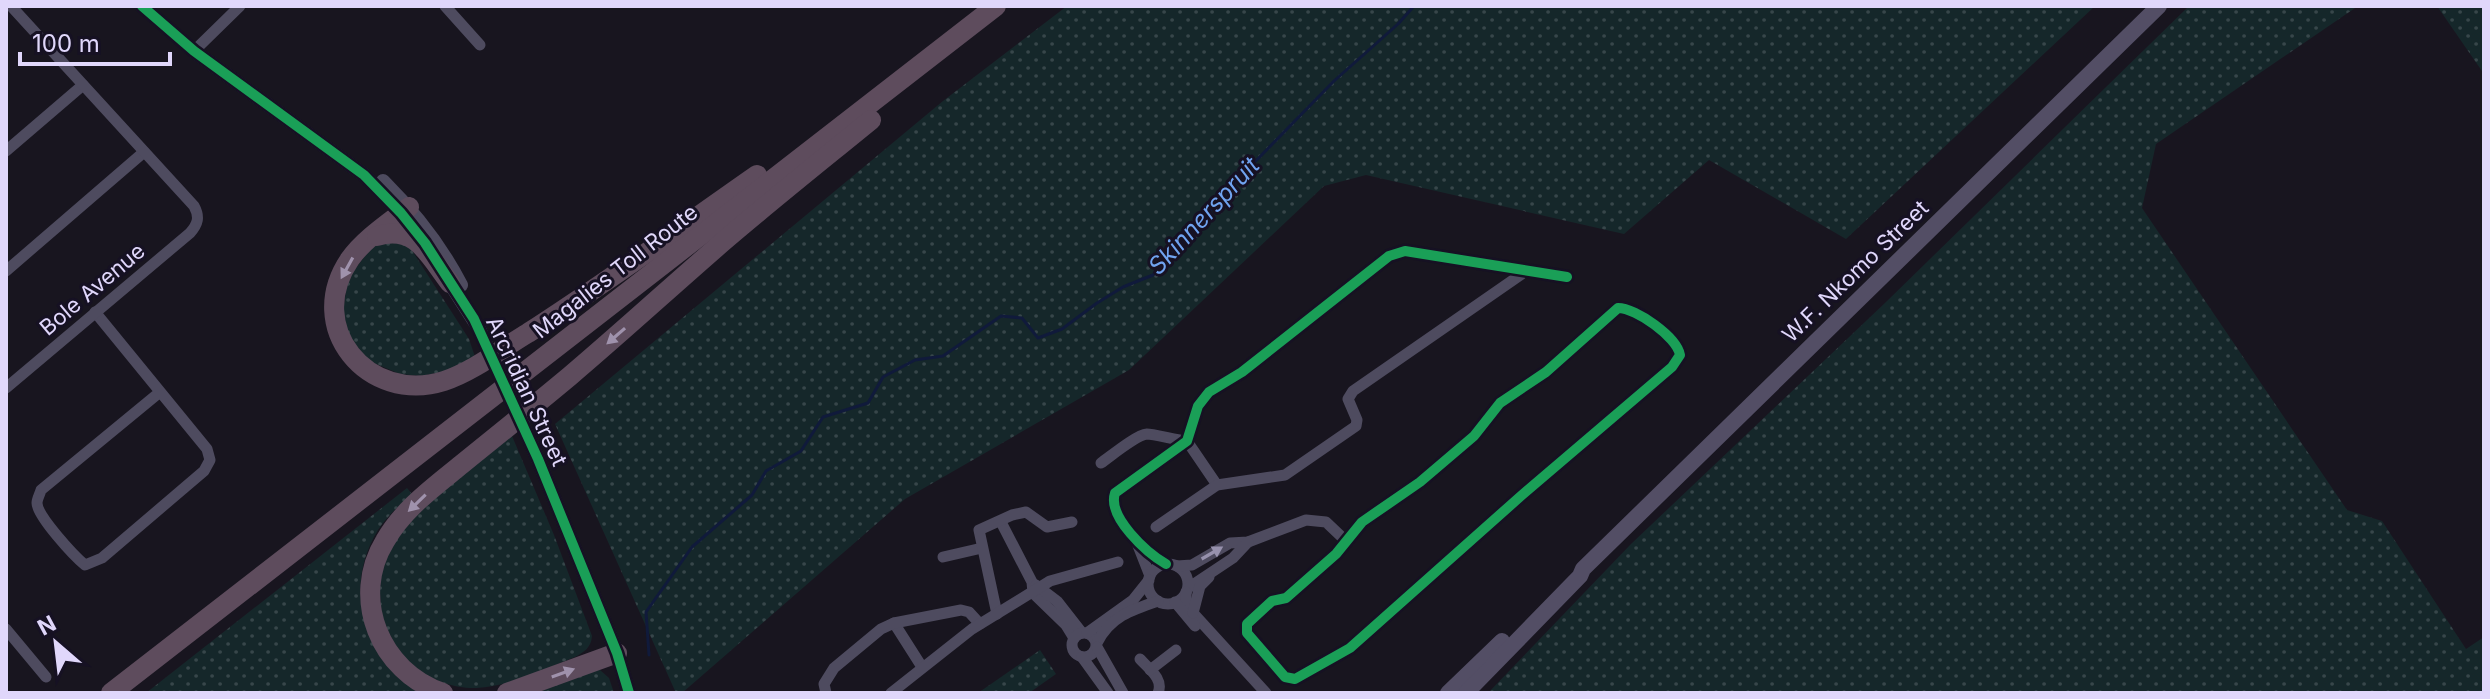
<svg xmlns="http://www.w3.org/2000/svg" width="2490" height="699" viewBox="0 0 2490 699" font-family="Inter,sans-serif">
<defs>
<pattern id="grass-dots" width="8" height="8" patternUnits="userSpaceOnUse" patternTransform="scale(2)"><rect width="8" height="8" fill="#15272a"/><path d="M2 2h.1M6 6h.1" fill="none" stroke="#37464a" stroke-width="1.8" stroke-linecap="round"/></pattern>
</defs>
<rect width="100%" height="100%" fill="#18151f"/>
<!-- grass -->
<g fill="url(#grass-dots)">
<path d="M1067 6H2095L1846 239 1709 160 1624 234 1366 175 1324 186 1129 370 905 499 682 693H676L555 424 943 101Z"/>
<path d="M2189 6H2358L2156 144 2142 208 2347 510 2382 521 2466 649 2484 637V693H1488L1631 544 1886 302Z"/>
<path d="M2437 6H2484V74Z"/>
<path d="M399 241 411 249 469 339 475 357 452 370 421 376 400 374 369 361 348 337 342 318 348 278 373 246Z"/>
<path d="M512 436 554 535 592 636C591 648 584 652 575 657 544 669 509 687 476 688 436 689 388 659 381 617 380 610 381 601 380 593 380 575 383 556 394 541 424 499 472 469 512 436Z"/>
<path d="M407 488 412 494C400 505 387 516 378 530 342 588 364 658 420 693H146Z"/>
<path d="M1040 650 1056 674 1029 693H978Z"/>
<path d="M600 670 609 678 614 693H533L591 671Z"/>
</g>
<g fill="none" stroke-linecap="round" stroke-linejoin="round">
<!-- stream -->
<path stroke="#101a3b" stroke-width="3" d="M649 655 646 612 692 547 752 495 766 471 801 451 823 417 868 403 883 377 915 360 943 356 1001 316 1022 318 1038 338 1062 329 1097 303 1123 287 1153 275 1241 176 1334 81 1398 24 1414 6"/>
<!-- minor -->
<g stroke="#4e4b5f" stroke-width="11">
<path d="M445 6 480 45"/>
<path d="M194 51 240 6"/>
<path d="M6 151 83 85"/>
<path d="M6 271 144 152"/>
<path d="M1618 308C1636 308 1677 337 1680 355L1672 367 1522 495 1350 648 1295 679 1285 677 1247 633V624L1272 601 1286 598 1336 554 1362 522 1420 482 1474 436 1500 403 1546 372Z"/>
<path d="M95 312 207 449 210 460 204 471 102 558 85 565C74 556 37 516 37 503 37 499 40 494 41 490L160 392"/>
<path d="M6 388 190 233C198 224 200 217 194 206L11 6"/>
<path d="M1101 463C1111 456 1136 435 1147 434 1153 434 1177 440 1187 441L1217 485"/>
<path d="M1001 522 1032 582 1033 593 1066 625 1074 638"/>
<path d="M1156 527 1217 485 1285 475 1356 426 1357 420 1348 399 1353 391 1526 271"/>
<path d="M1137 543 1150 576"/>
<path d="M943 557 982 548"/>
<path d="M1166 564C1147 553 1107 517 1115 493L1187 441 1198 406 1209 392 1242 372 1389 256 1405 251 1567 277"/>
<circle cx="1168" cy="584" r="20"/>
<path d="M1177 566 1192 565 1230 543 1248 542 1306 520 1326 522 1346 541"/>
<path d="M1036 585 1057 601 1082 633"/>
<path d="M1188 588 1233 558 1248 542"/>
<path d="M1186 592V603L1193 613 1266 693"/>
<path d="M1175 602 1195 626"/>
<path d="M1193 613 1200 586 1209 577"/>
<path d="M997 614 979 530 1012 515 1026 512 1047 527 1072 522"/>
<path d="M894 623 922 667"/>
<path d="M6 629 46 677"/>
<circle cx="1084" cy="645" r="12"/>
<path d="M1087 633 1133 600 1149 580"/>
<path d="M1097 643C1110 617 1131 610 1158 601"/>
<path d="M1097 647 1123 693"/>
<path d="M1082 657 1108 693"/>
<path d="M1140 659C1149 669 1164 679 1158 693"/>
<path d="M1150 670 1176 650"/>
<path d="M826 693 824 684 834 668 881 629 894 623 961 610 969 612 980 624"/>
<path d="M891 693 972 629 1050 581 1118 562"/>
</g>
<!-- tertiary -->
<g stroke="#4e4b5f" stroke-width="14">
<path d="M142 6 194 51 364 175 401 213 425 243"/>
<path d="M383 181C414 212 441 246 461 285"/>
<path d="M446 277 478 327"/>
<path d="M538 459 617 653 629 693"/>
</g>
<!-- secondary -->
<g stroke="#534e65" stroke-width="16">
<path d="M1448 693 1502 641"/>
<path d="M1466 693 1580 576 1583 569 2159 6"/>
</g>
<!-- motorway -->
<g stroke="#5e4c5d" stroke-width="20">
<path d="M409 207C390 222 364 239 350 259 303 327 368 405 444 381 474 371 501 349 528 333 606 283 681 228 757 175"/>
<path d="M377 236C416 224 429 256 450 283"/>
<path d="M111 693 996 6"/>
<path d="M443 693C380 672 350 598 385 541 403 509 434 487 462 464 498 435 534 406 570 376 623 331 673 285 725 240 773 199 822 160 871 120"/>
<path d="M507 693 617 653"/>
</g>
<!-- tertiary-bridge -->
<path stroke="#4e4b5f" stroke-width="14" d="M478 327 538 459"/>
<!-- cycleway casing -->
<g stroke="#161123" stroke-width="15">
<g id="cycleway">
<path d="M142 6 194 51 364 175 401 213 425 243 474 319 538 459 617 653 629 693"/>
<path d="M1618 308C1636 308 1677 337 1680 355L1672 367 1522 495 1350 648 1295 679 1285 677 1247 633V624L1272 601 1286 598 1336 554 1362 522 1420 482 1474 436 1500 403 1546 372Z"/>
<path d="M1166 564C1147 553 1107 517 1115 493L1187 441 1198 406 1209 392 1242 372 1389 256 1405 251 1567 277"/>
</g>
</g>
<!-- cycleway -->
<use href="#cycleway" stroke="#1a9f57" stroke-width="10"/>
</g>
<!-- one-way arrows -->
<defs><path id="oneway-solid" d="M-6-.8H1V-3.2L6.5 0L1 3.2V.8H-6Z" transform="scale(2)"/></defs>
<g fill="#9f92ac">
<use href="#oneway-solid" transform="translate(347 268) rotate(119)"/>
<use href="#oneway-solid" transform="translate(616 336) rotate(139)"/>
<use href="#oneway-solid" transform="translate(417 503) rotate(136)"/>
<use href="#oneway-solid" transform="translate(563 673) rotate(-20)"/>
</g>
<use fill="#9791ad" href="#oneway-solid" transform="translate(1212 553) rotate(-30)"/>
<g text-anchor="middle" stroke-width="6" stroke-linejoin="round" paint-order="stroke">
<!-- street labels -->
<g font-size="22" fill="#e0d7fb" stroke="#161123">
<text transform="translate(615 271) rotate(-38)" y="8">Magalies Toll Route</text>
<text transform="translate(1855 271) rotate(-44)" y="8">W.F. Nkomo Street</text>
<text transform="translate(92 289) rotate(-40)" y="8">Bole Avenue</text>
<text transform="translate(527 391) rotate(65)" y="8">Arcridian Street</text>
</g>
<!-- water labels -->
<g font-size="24" font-style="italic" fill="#70a3f0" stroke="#161123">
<text transform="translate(1204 216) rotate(-47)" y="8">Skinnerspruit</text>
</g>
</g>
<!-- border -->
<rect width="2490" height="699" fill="none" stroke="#e0d7fb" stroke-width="16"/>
<!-- north arrow -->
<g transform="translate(56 643) rotate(332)" stroke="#161123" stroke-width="6" paint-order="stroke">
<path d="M0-6L14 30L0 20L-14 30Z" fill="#e0d7fb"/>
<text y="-12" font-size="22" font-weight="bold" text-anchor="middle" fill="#e0d7fb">N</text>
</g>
<!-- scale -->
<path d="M20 52v12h150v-12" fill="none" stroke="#e0d7fb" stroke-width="4"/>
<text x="32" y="52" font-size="24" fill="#e0d7fb" stroke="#161123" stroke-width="6" paint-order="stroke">100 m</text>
</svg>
